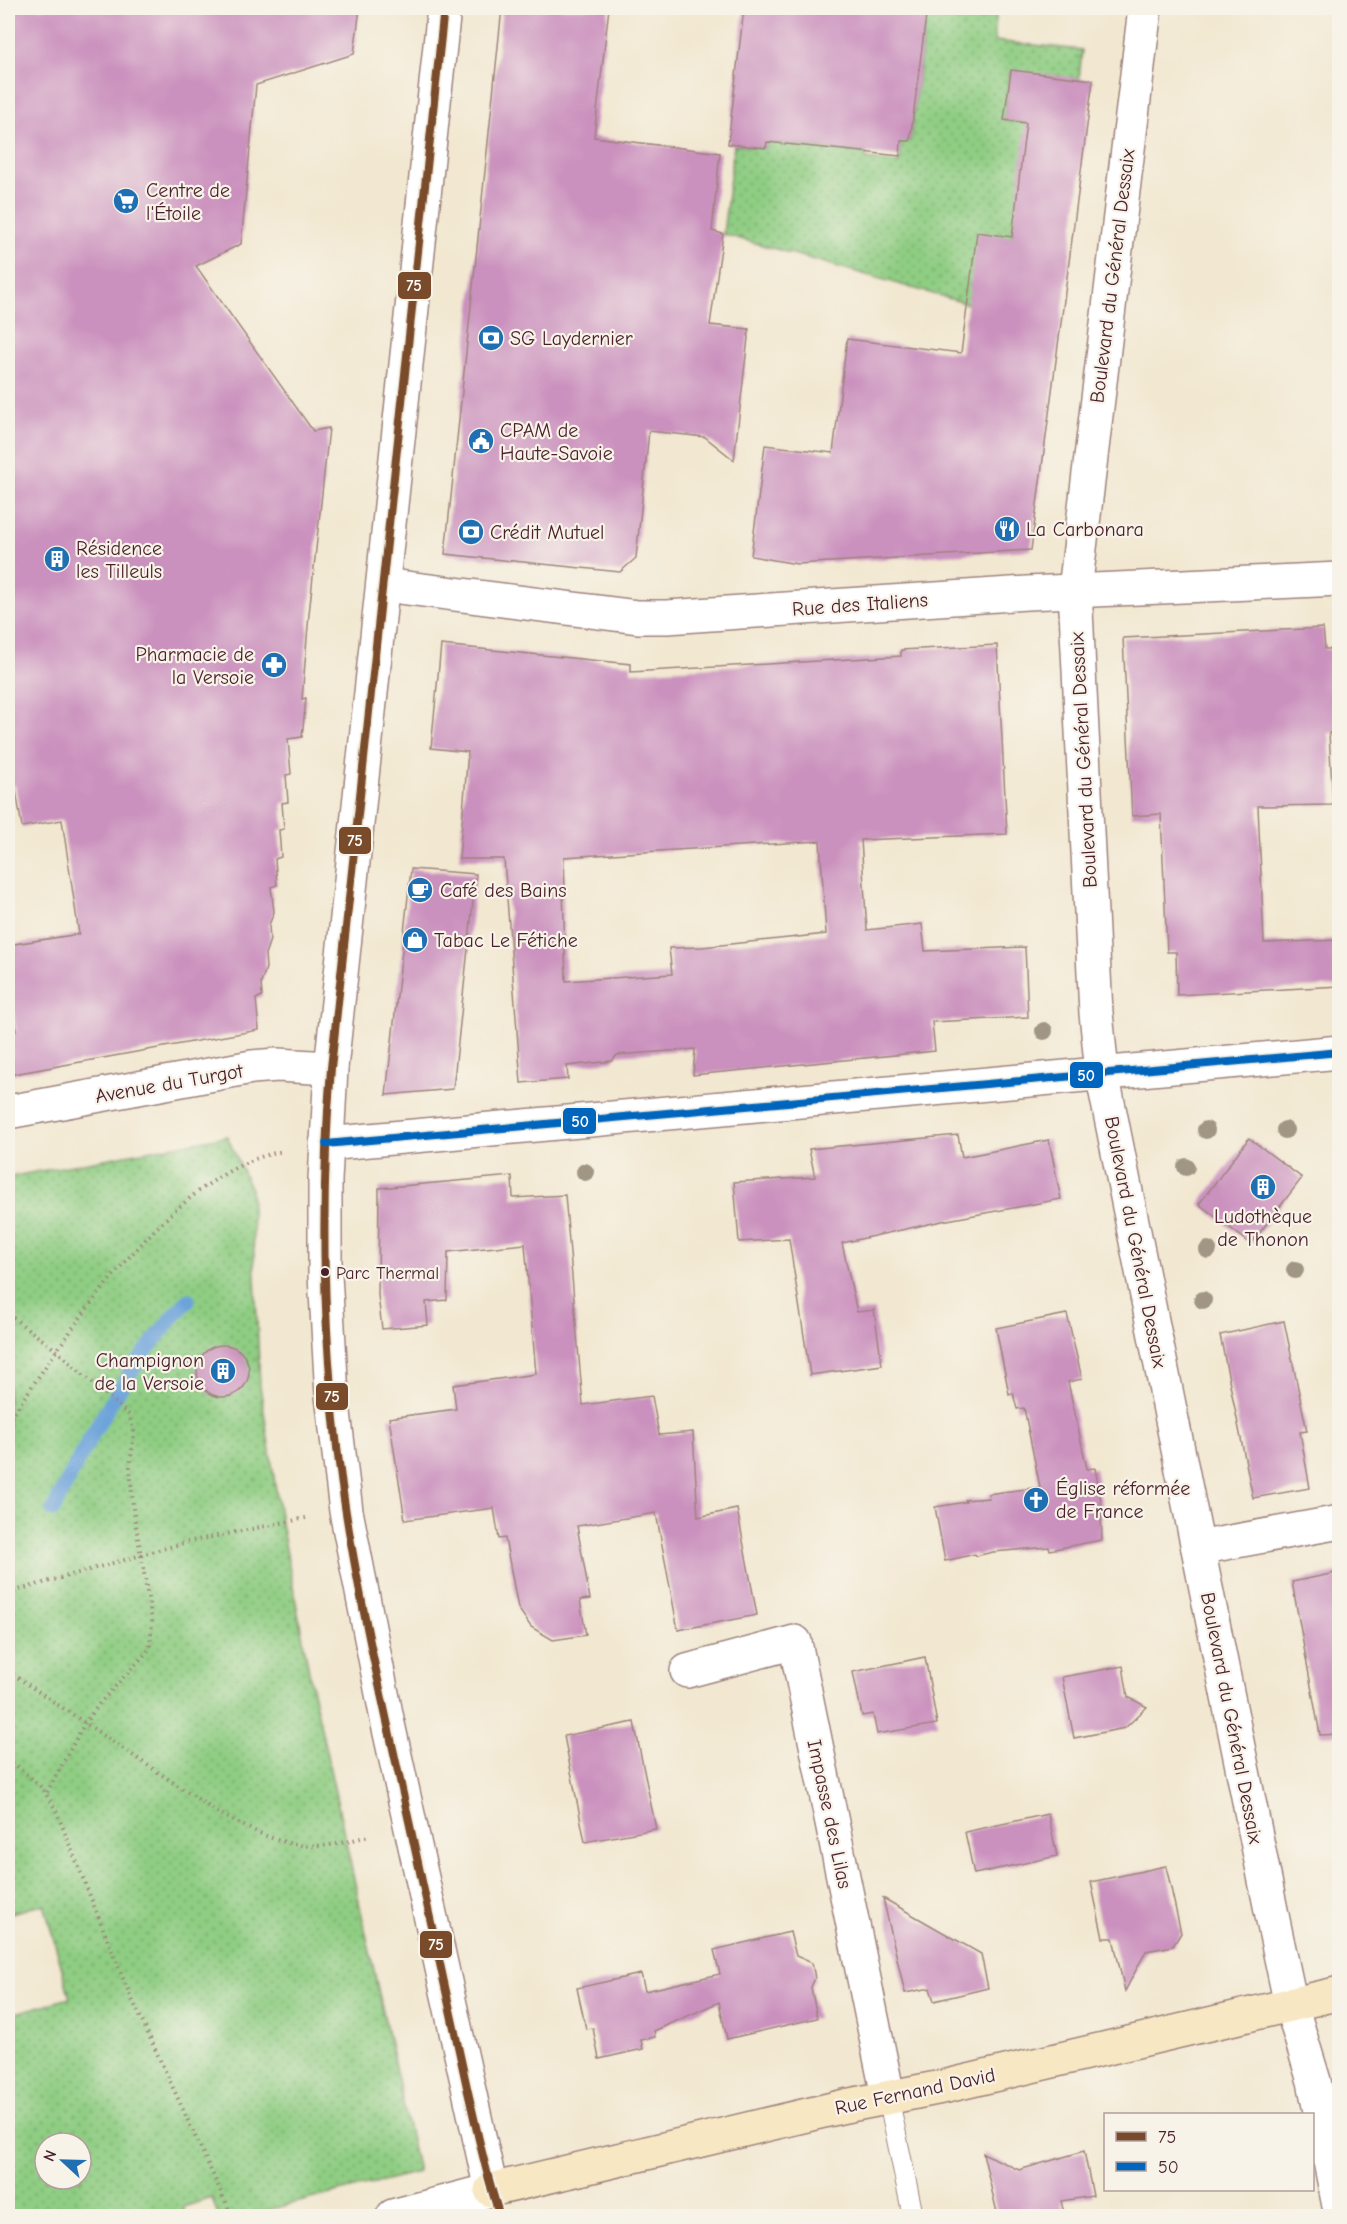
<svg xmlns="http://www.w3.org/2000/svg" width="1347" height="2224" viewBox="0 0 1347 2224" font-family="'Comic Neue',sans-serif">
<defs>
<pattern id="grass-dots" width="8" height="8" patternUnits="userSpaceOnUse" patternTransform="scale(1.5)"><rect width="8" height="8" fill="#8fcd83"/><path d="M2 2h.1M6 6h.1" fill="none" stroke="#77a66b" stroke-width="1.8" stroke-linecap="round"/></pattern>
</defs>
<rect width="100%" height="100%" fill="#f7f3e8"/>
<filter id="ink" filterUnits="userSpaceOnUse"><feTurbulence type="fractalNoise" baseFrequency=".0167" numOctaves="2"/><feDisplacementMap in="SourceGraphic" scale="12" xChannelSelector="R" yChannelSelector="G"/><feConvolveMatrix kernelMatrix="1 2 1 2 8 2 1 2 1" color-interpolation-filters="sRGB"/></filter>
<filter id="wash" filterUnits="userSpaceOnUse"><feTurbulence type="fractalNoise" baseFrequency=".008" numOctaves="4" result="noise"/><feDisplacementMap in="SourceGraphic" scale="24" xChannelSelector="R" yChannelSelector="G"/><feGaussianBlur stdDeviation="1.35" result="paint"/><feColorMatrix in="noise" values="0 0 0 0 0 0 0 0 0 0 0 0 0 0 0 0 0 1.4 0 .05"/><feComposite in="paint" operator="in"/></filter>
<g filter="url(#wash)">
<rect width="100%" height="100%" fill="#f2e8d1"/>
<!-- grass -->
<g fill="url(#grass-dots)" stroke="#6c7657" stroke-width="1.5" fill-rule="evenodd">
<path d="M927 8H997L994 41 1082 50 1079 79 1010 72 1004 120 1029 124 1012 237 968 304 723 234 734 145 766 148 767 142 866 153V159L899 163 901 141H910Z"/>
<path d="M227 1136 251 1190 260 1386 281 1523 311 1682 418 2172 244 2216H218L212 2198 183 2207 186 2216H8V2015L70 1998 44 1904 8 1914V1177ZM45 2143H81V2179H45Z"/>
</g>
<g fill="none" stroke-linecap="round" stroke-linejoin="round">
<!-- stream -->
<path stroke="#6da3db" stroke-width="15" d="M53 1510C91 1433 129 1364 188 1300"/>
</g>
<g id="blocks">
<!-- building -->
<g fill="#ca90be" fill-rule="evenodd">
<path d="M8 8H360L354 54 256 85 241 244 196 266 313 431 329 428 309 614 302 699 306 698 302 737 288 739 291 774 286 775 288 802 282 803 284 829 279 830 281 857 275 859 277 885 271 887 274 912 269 925 270 940 265 954 266 968 261 983 262 996 256 999 259 1030 8 1075V1032L16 1031 8 976V945L79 934 62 820 22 827 15 785 8 787Z"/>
<path d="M502 8H609L594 137 720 153 712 231 723 234 710 325 749 329 734 460 705 437 649 431 636 558 620 572 445 554Z"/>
<path d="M744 8H927L910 141H901L900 156 767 142 766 148 728 144Z"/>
<path d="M1011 70 1093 80 1031 550 797 564 751 556 765 445 833 453 847 339 961 353 977 232 1012 237 1026 123 1004 120Z"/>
<path d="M1323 628 1325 649H1340V733H1329L1333 805 1258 806 1264 943 1340 940V986L1177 995 1176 952H1167L1161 814 1132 816 1123 638Z"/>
<path d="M441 645 631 664V672L901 656V650L997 645 1007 834 861 840 867 930 922 924 925 951 1025 947 1028 1017 932 1022 935 1051 693 1075 695 1049 617 1055 612 1061 567 1066 568 1079 521 1083 504 859H459L468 752 431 748ZM820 841 826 934 702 947 669 948 672 974 566 981 563 890H565L564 857Z"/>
<path d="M411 869 476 874 453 1089 386 1095Z"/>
<path d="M958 1135 962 1157 1049 1140 1061 1199 942 1221 842 1243 857 1312 874 1310 882 1365 810 1375 789 1239 739 1242 734 1182 815 1177 809 1149Z"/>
<path d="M1249 1138 1302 1178 1251 1244 1199 1204Z"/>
<path d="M512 1176 513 1198 565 1195 583 1405 652 1396 659 1435 693 1432 698 1517 737 1509 757 1615 678 1630 656 1513 577 1526 590 1599 580 1600 586 1635 553 1640 531 1627 518 1608 505 1538 499 1539 494 1508 405 1520 389 1418 456 1409 453 1385 536 1374 525 1244 448 1252 447 1300 426 1302 428 1325 382 1329 378 1295 379 1188Z"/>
<path d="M1067 1314 1082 1379 1068 1382 1087 1469 1095 1468 1103 1512 1101 1513 1102 1540 1050 1550 1049 1547 993 1552 976 1556 975 1554 945 1561 935 1507 966 1502 965 1500 989 1498 988 1494 1040 1487 1024 1408 1017 1409 1013 1393 1009 1394 996 1328Z"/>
<path d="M1284 1321 1307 1431 1300 1432 1310 1488 1253 1498 1220 1335Z"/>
<circle cx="223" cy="1371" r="26"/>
<path d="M1340 1572V1734L1320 1735 1292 1582Z"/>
<path d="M925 1657 937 1724 877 1734 873 1714 862 1716 853 1672Z"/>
<path d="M1123 1666 1128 1697 1147 1707 1125 1728 1074 1738 1062 1677Z"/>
<path d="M634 1722 656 1829 585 1842 564 1736Z"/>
<path d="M1048 1814 1057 1856 974 1874 965 1832Z"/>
<path d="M1166 1866 1181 1933 1173 1946 1146 1951 1125 1991 1113 1938H1103L1091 1882Z"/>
<path d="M883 1898 981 1954 988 1988 934 2001 930 1988 905 1993Z"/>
<path d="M790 1932 796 1956 812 1963 815 1978 811 1987 817 2018 727 2039 719 2002 654 2031 655 2037 641 2040 643 2049 599 2059 593 2028 586 2029 577 1988 641 1974 645 1991 720 1974 714 1950Z"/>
<path d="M1084 2151 1093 2196 1061 2201 1065 2217H998L983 2153 1019 2170Z"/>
</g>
</g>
</g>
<g filter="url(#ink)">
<use href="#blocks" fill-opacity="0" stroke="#9e847e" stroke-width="1.5"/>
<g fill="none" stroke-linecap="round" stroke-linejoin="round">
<!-- lane casing -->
<g stroke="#9e847e" stroke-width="22">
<path id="lane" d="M888 2096 913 2216"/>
</g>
<!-- street casing -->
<g stroke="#9e847e" stroke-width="36">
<g id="street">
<path d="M1145 8 1075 590 1096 1013 1102 1073 1275 1930 1291 2005 1314 2081 1340 2211"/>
<path d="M383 585 638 617H667L1027 593 1340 579"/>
<path d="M8 1112 252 1067 277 1065 331 1068"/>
<path d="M326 1144 1340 1052"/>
<path d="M1198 1548 1340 1522"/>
<path d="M687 1671 795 1642 888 2096"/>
<path d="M393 2216 491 2190 388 1724 346 1511 332 1396 325 1275V1180L331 1068 444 8"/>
</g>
</g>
<!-- secondary casing -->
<g stroke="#9e847e" stroke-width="36">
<path id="secondary" d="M491 2190 845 2106 947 2086 1340 1993"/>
</g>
<!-- path -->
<g stroke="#9e847e" stroke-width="4" stroke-dasharray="1.5 4.5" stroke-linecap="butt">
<path d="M8 1314 56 1350 129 1415 134 1432 130 1467 133 1508 152 1621 150 1646 147 1652 99 1704 85 1723 46 1794"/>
<path d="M8 1422C68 1333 172 1170 284 1151"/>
<path d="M8 1593 187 1542 306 1518"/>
<path d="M8 1671 217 1812C245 1827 280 1846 313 1846 332 1847 351 1840 369 1836"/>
<path d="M8 1758 41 1787 55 1808 126 1986 232 2216"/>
</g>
<!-- lane -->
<use href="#lane" stroke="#fff" stroke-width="20"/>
<!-- street -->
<use href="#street" stroke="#fff" stroke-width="33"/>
<!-- secondary -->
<use href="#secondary" stroke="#f8e7c3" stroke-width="33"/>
<!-- bus-1 casing -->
<g stroke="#f7f3e8" stroke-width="12">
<path id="bus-1" d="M444 8 331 1068C319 1217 323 1366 346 1513 366 1638 397 1762 423 1886 438 1954 453 2023 468 2092 478 2134 486 2176 500 2216"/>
</g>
<!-- bus-2 casing -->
<g stroke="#f7f3e8" stroke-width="12">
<path id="bus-2" d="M326 1144 1340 1052"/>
</g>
<!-- bus-1 -->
<use href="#bus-1" stroke="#7a4b2a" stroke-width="8"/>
<!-- bus-2 -->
<use href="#bus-2" stroke="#0065bd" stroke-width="8"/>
</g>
<!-- trees -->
<g fill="#a19684">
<circle cx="1044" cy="1031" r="9"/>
<circle cx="1206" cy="1130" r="9"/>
<circle cx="1285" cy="1130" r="9"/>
<circle cx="1186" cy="1167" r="9"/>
<circle cx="585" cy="1172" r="9"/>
<circle cx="1208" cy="1250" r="9"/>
<circle cx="1295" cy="1270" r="9"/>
<circle cx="1203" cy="1300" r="9"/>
</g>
</g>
<!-- icons -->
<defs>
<g id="supermarket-disc" transform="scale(1.35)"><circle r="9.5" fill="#1f6fb2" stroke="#f7f3e8"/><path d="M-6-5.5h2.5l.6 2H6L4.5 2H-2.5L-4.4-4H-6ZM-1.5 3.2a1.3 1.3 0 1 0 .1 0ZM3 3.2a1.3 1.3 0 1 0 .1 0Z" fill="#fff"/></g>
<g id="bank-disc" transform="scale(1.35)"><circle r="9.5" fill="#1f6fb2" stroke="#f7f3e8"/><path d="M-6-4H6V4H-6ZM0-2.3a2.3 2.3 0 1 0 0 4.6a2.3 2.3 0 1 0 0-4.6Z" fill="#fff"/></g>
<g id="civic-disc" transform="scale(1.35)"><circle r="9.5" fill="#1f6fb2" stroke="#f7f3e8"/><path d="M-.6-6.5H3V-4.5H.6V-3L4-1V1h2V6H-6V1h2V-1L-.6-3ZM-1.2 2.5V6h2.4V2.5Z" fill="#fff"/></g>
<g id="restaurant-disc" transform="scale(1.35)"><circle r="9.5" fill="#1f6fb2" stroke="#f7f3e8"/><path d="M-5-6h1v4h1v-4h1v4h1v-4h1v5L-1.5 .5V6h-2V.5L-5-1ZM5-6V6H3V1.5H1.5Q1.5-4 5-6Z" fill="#fff"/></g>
<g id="building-disc" transform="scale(1.35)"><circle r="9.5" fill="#1f6fb2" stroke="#f7f3e8"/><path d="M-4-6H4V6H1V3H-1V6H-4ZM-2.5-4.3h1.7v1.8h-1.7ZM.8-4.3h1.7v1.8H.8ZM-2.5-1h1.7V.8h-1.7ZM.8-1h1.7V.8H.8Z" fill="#fff"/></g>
<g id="pharmacy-disc" transform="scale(1.35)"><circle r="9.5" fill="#1f6fb2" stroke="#f7f3e8"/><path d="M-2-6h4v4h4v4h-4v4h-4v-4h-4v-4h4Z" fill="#fff"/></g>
<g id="cafe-disc" transform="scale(1.35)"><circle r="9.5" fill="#1f6fb2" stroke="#f7f3e8"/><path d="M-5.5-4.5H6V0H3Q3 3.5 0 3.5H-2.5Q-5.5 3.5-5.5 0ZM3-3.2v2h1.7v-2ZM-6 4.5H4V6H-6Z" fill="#fff"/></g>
<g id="shop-disc" transform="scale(1.35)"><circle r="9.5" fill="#1f6fb2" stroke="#f7f3e8"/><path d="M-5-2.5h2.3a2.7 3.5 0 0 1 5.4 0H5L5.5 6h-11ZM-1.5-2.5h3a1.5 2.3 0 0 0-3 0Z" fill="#fff"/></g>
<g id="church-disc" transform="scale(1.35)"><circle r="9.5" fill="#1f6fb2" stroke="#f7f3e8"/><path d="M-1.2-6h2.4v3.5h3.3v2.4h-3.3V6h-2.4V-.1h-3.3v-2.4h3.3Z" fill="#fff"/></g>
</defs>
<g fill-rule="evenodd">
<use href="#supermarket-disc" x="126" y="201"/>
<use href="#bank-disc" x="491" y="338"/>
<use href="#civic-disc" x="481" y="441"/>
<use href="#restaurant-disc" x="1007" y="529"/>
<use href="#bank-disc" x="471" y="532"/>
<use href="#building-disc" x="57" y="559"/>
<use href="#pharmacy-disc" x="274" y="665"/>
<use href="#cafe-disc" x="420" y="890"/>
<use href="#shop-disc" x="415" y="940"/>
<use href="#building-disc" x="1263" y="1187"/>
<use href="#building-disc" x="223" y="1371"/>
<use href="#church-disc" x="1036" y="1500"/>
</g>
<!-- markers -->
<circle fill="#4a1f2b" stroke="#f7f3e8" stroke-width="2" cx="325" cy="1272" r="5"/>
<g text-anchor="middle" stroke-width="4.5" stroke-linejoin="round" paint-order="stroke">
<!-- bus labels -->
<g font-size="18" fill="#4a1f2b" stroke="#f7f3e8" text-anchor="start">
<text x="336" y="1279">Parc Thermal</text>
</g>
<!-- poi labels -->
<g font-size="20" fill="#4a1f2b" stroke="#f7f3e8" text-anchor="start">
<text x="146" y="197">Centre de<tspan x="146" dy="23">l'Étoile</tspan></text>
<text x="510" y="345">SG Laydernier</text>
<text x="500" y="437">CPAM de<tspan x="500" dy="23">Haute-Savoie</tspan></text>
<text x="1026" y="536">La Carbonara</text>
<text x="490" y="539">Crédit Mutuel</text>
<text x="76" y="555">Résidence<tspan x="76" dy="23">les Tilleuls</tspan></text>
<text x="254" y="661" text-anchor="end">Pharmacie de<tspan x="254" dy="23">la Versoie</tspan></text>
<text x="440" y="897">Café des Bains</text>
<text x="434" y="947">Tabac Le Fétiche</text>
<text x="1263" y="1223" text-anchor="middle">Ludothèque<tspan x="1263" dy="23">de Thonon</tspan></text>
<text x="204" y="1367" text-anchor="end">Champignon<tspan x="204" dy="23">de la Versoie</tspan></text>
<text x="1056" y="1495">Église réformée<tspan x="1056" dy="23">de France</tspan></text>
</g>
<!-- street labels -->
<g font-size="20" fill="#4a1f2b" stroke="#f7f3e8">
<text transform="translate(1112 276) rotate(-83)" y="7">Boulevard du Général Dessaix</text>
<text transform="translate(860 604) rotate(-4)" y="7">Rue des Italiens</text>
<text transform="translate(1083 760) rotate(-93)" y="7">Boulevard du Général Dessaix</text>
<text transform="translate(169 1083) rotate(-10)" y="7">Avenue du Turgot</text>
<text transform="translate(1136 1242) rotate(79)" y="7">Boulevard du Général Dessaix</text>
<text transform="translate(1232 1718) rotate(79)" y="7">Boulevard du Général Dessaix</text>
<text transform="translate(830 1814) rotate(78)" y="7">Impasse des Lilas</text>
<text transform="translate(915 2091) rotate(-12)" y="7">Rue Fernand David</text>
</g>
</g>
<g stroke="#f7f3e8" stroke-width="2">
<rect x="397" y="271" width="35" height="29" rx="6" fill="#7a4b2a"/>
<rect x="338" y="826" width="34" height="29" rx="6" fill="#7a4b2a"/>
<rect x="1069" y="1061" width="35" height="28" rx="6" fill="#0065bd"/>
<rect x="562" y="1107" width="35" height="28" rx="6" fill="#0065bd"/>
<rect x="315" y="1382" width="34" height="29" rx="6" fill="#7a4b2a"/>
<rect x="419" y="1930" width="34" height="29" rx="6" fill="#7a4b2a"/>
</g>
<g font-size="16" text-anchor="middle" font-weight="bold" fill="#fff">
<text x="414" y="291">75</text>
<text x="355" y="846">75</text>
<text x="1086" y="1081">50</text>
<text x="580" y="1127">50</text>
<text x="332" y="1402">75</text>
<text x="436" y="1950">75</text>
</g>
<!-- margin -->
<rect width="1347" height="2224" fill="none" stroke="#f7f3e8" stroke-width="30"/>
<!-- legend -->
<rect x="1104" y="2113" width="210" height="78" fill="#f7f3e8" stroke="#b29e9c" stroke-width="1.5"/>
<rect x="1116" y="2132" width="30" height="9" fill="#7a4b2a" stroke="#b29e9c" stroke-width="1.5"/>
<text x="1158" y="2143" font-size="18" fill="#4a1f2b">75</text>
<rect x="1116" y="2162" width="30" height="9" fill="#0065bd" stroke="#b29e9c" stroke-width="1.5"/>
<text x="1158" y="2173" font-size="18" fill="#4a1f2b">50</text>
<!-- north arrow -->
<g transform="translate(63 2161) rotate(292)"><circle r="28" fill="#f7f3e8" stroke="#b29e9c" stroke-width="1.5"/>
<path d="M0-4.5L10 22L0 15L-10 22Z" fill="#1f6fb2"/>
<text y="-9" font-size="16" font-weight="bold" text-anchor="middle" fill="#4a1f2b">N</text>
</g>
</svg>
